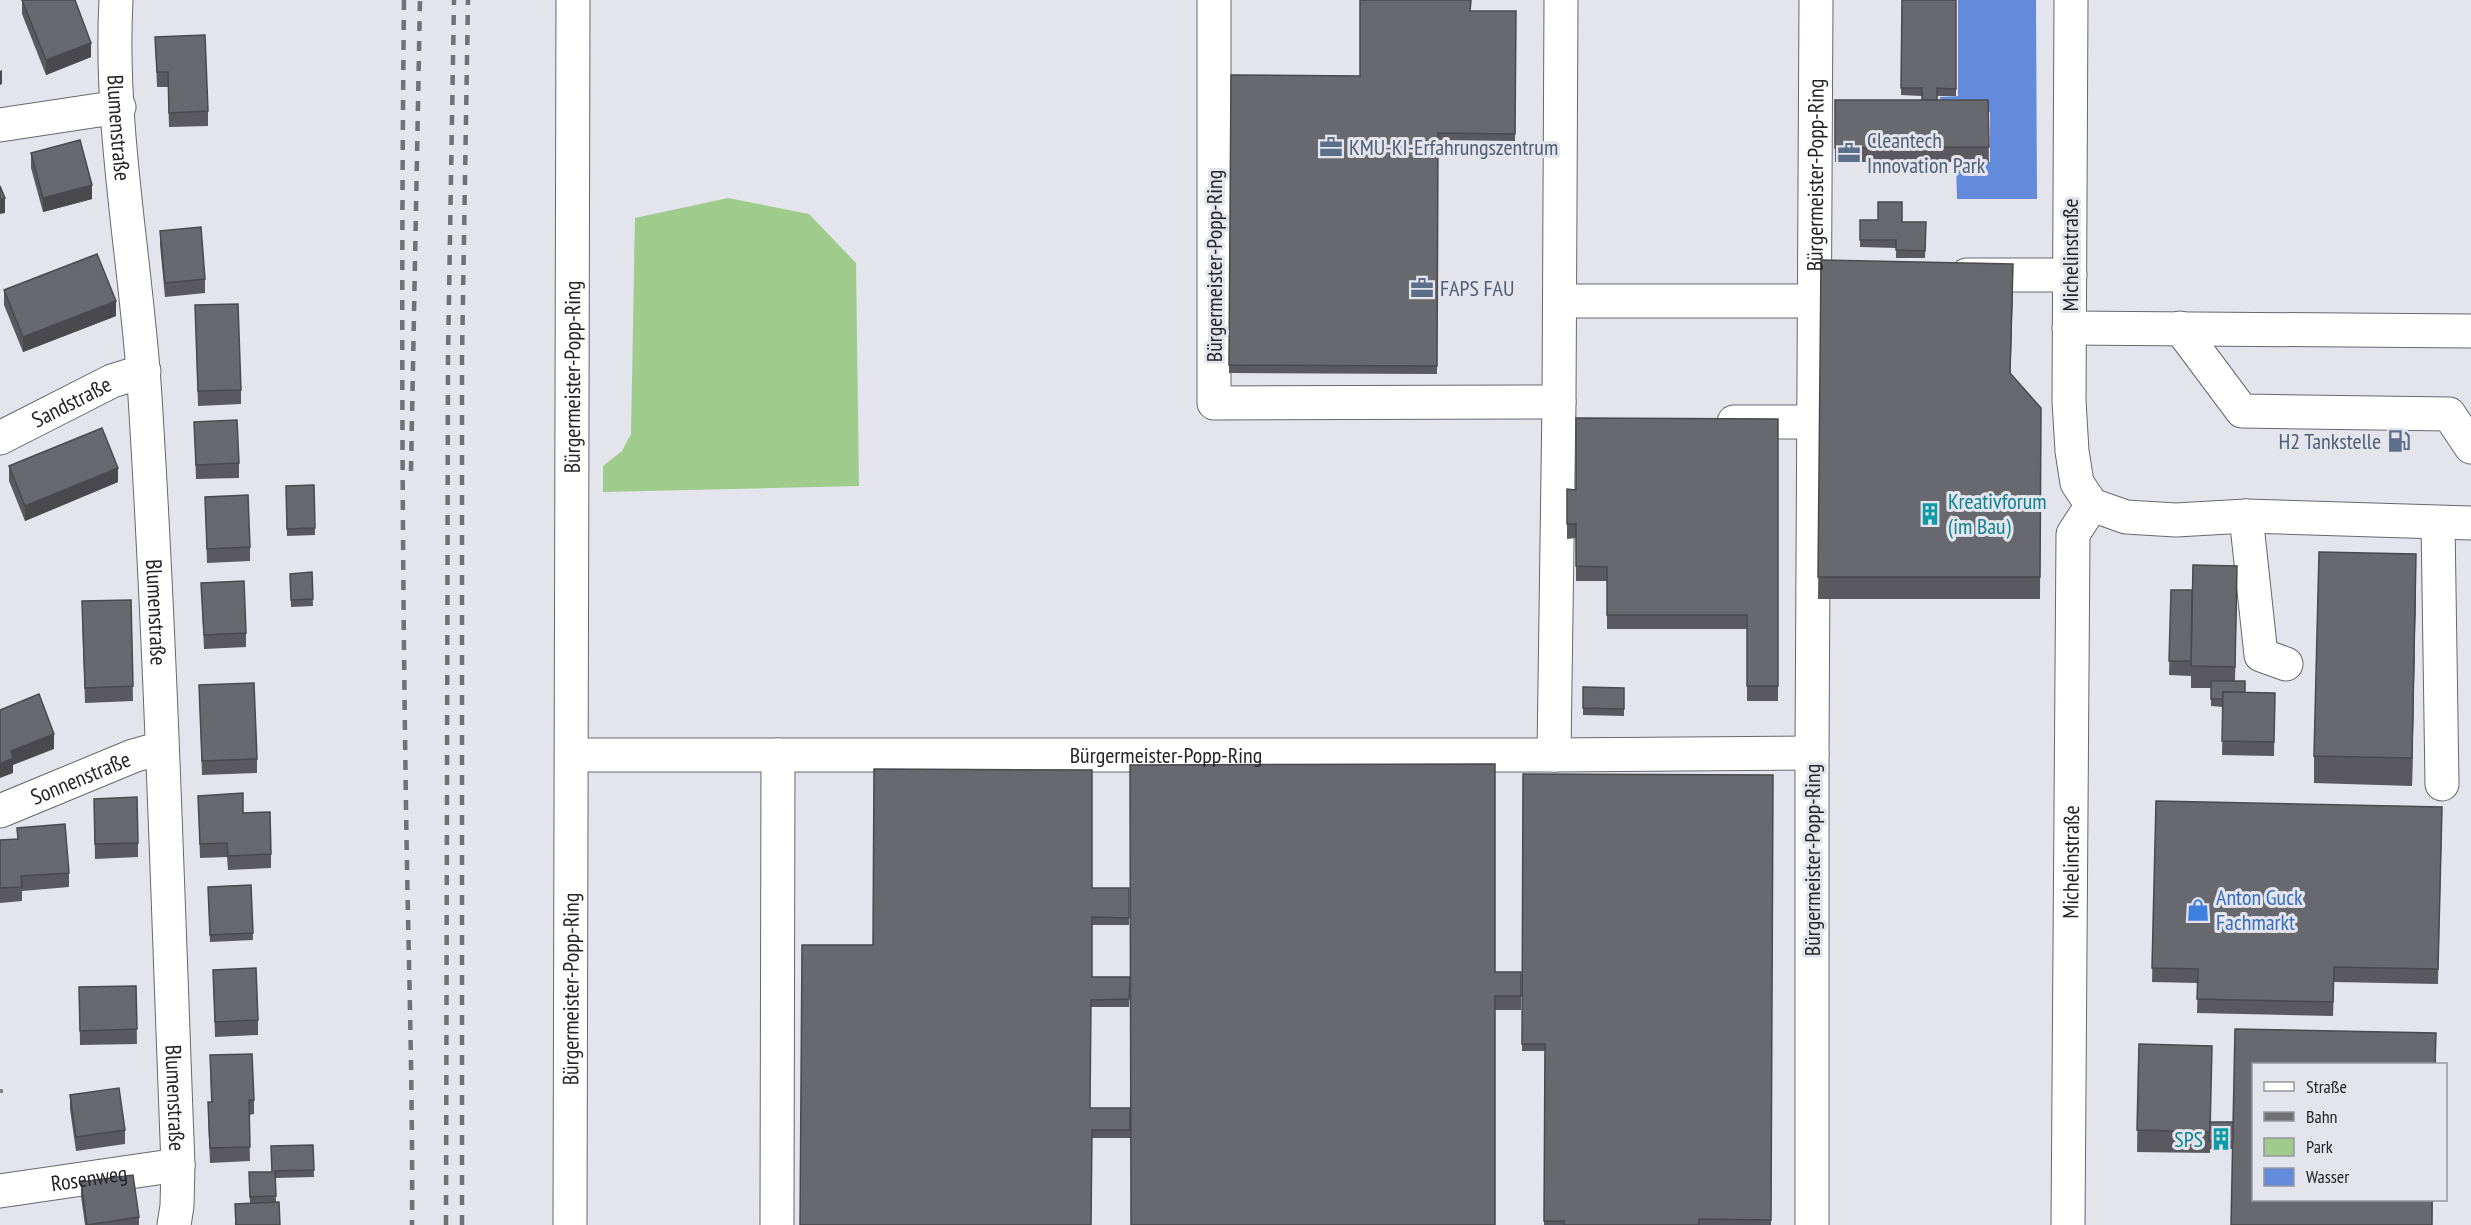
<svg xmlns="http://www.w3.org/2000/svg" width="2471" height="1225" viewBox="0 0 2471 1225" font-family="'PT Sans Narrow',sans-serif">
<rect width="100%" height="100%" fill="#e3e4ec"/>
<!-- green -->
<path fill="#9fcb8c" d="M728 198 809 214 856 263 859 486 603 492V466L622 451 631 434 635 218Z"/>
<!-- water -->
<path fill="#648bdb" d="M1958 0H2036L2037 199H1957L1956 163 1990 162V112H1940V97L1958 96Z"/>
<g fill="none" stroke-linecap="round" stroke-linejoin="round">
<!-- minor casing -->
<g stroke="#67686f" stroke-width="35">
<g id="minor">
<path id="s1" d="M116 0C109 131 137 266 145 397 161 653 168 909 178 1165L177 1206 174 1225"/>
<path d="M1214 0V403L1559 402"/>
<path d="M2071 0 2069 401 2072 451 2077 483 2092 505 2126 517 2176 520 2246 516 2471 523"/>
<path d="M0 125 119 107"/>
<path d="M1967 275H2070"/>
<path d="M1560 301H1815"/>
<path d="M2069 328 2471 331"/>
<path d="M2180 328 2242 411 2449 414 2471 447"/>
<path d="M1734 422H1813"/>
<path id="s2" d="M0 438 112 381 144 371"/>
<path d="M2246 516 2261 655 2286 664"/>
<path d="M2438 523 2442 784"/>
<path id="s3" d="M572 755H1554L1812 753"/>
<path d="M1554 755 1559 402 1561 0"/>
<path id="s4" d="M0 811 133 756 161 748"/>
<path id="s5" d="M0 1191 178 1165"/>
<path id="s6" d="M570 1225 573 0"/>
<path d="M777 1225 778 755"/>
<path id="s7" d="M1812 1225V753L1816 0"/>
<path id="s8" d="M2068 1225 2073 534 2092 505"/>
</g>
</g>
<!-- path -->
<path stroke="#84858a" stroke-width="4" stroke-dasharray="3 3" stroke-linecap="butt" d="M0 1091H3"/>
<!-- minor -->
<use href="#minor" stroke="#fff" stroke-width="33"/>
<!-- rail -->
<g stroke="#707075" stroke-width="4.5" stroke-dasharray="10 10" stroke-linecap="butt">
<path d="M404 0C401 269 402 538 406 806 408 946 413 1085 412 1225"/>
<path d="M411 471 420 0"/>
<path d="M446 1225 448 356 454 0"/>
<path d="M462 1225V357L468 0"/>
</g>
</g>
<!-- wall -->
<g fill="#59595f">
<path d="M22 0 91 57 46 75 22 14Z"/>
<path d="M1902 0H1956V96H1937V100H1988L1989 162H1835V100H1922V96L1901 95Z"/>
<path d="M1471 11H1516L1515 141 1438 140 1437 374 1229 373 1231 75 1360 76Z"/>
<path d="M155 37 208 111V126L169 127 168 87H157Z"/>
<path d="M31 153 92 199 43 212 31 168Z"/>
<path d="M1860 220 1902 222H1926L1925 258H1896V248L1860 247Z"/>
<path d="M160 231 205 279V293L165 297 160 245Z"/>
<path d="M1821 260 2013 285 2010 374 2041 408 2040 599H1818Z"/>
<path d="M4 290 116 316 23 352 4 305Z"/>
<path d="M195 305 241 390V404L198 406Z"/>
<path d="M1778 419V701H1747V629H1607V581H1576V538L1567 539V489L1576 490Z"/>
<path d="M194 422 239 463V478L196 479Z"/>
<path d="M9 466 118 482 25 521 9 481Z"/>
<path d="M314 485 315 535 287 536 286 486Z"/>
<path d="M205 497 250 547V561L207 563Z"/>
<path d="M312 572 313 606 291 607 290 574Z"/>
<path d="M2416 582 2412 786 2314 783V756Z"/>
<path d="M201 583 246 633V647L204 649Z"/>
<path d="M2237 588 2235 681 2245 692 2275 693 2274 756 2222 755 2223 707 2211 706V688H2191V676L2169 675 2171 590H2192Z"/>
<path d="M131 600 133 701 85 703 82 616Z"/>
<path d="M199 685 257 759V773L202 775Z"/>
<path d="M1583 687 1624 688V716L1583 715Z"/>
<path d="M1523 774 1773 775 1771 1225H1544L1545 1051H1522Z"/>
<path d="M198 796 243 813 271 854V868L228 870 227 857 200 858Z"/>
<path d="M94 799 138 843V857L95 859Z"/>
<path d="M2156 801 2442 822 2438 984 2334 982 2333 1016 2197 1013 2198 983 2152 982Z"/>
<path d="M17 828 69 873V887L22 891V901L0 903V840L17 839Z"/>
<path d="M251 885 253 940 210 942 208 887Z"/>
<path d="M1092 888 1129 895V925H1092V977L1130 984 1129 1007H1091L1090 1108 1130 1116V1138H1092L873 945Z"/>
<path d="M213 970 258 1020V1035L215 1037Z"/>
<path d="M1495 972 1521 996V1010H1495Z"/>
<path d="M136 986 137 1044 80 1045 79 987Z"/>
<path d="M2235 1029 2436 1033V1065H2253V1200H2433L2432 1225H2231L2233 1149H2210V1153L2137 1152 2139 1044 2212 1046 2210 1122H2233V1134Z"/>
<path d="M210 1055 254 1100V1114L249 1115 250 1161 210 1163 208 1116V1102H211Z"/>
<path d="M70 1095 125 1130V1144L76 1151 70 1109Z"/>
<path d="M313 1145 314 1177 275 1178 276 1202 280 1225H235V1204H250L249 1172H272Z"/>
<path d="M81 1182 139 1217V1225H85L81 1196Z"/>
</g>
<!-- shaded-wall -->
<g fill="#49494e">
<path d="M91 43V57L46 75V60Z"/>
<path d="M2 70V84L0 85V71Z"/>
<path d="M92 185V199L43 212V198Z"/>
<path d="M5 198V213L0 214V200Z"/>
<path d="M2013 264V285L2010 394V373Z"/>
<path d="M116 301V316L23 352V337Z"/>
<path d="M118 468V482L25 521V506Z"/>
<path d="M2416 554V582L2412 786V758Z"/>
<path d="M54 734V749L13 765V773L0 778V764L11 751Z"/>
</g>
<!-- building -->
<g fill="#68686f" stroke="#49494e" stroke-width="1.5">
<path d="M22 0H75L91 43 46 60Z"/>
<path d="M1360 0H1471L1470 11H1516L1515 134 1438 133 1437 366 1229 365 1231 75 1360 76Z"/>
<path d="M1902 0H1956V89L1937 88V100H1922V88H1901Z"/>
<path d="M205 35 208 111 169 113 168 72H157L155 37Z"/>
<path d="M1835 100H1988L1989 147 1835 148Z"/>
<path d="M80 140 92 185 43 198 31 153Z"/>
<path d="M0 186 5 198 0 200Z"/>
<path d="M1878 202H1902V222H1926L1925 251 1896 250V240H1860V220H1878Z"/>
<path d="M201 227 205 279 165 283 160 231Z"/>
<path d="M97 254 116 301 23 337 4 290Z"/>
<path d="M1821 260 2013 264 2010 373 2041 408 2040 577H1818Z"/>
<path d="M238 304 241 390 198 391 195 305Z"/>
<path d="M1576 418 1778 419V686H1747V615H1607V567L1576 566V524H1567V489L1576 490Z"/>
<path d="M237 420 239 463 196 465 194 422Z"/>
<path d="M102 428 118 468 25 506 9 466Z"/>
<path d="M314 485 315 528 287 529 286 486Z"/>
<path d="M248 495 250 547 207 549 205 497Z"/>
<path d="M2319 552 2416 554 2412 758 2314 756Z"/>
<path d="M2193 565 2237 566 2235 667 2191 666Z"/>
<path d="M312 572 313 599 291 600 290 574Z"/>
<path d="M244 581 246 633 204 635 201 583Z"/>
<path d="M2171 590H2192L2191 661H2169Z"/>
<path d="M131 600 133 686 85 688 82 601Z"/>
<path d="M2211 681H2245V692H2223V699H2211Z"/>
<path d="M254 683 257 759 202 761 199 685Z"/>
<path d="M1583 687 1624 688V709L1583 708Z"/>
<path d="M2223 692 2275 693 2274 742 2222 741Z"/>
<path d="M39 694 54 734 11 751 13 758 0 764V710Z"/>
<path d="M1495 764V972H1521V996H1495V1225H1131L1130 765Z"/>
<path d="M874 769 1092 770V888H1129V918L1092 917V977H1130L1129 999 1091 1000 1090 1108H1130V1130H1092L1091 1225H800L802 945H873Z"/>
<path d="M1523 774 1773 775 1771 1220 1699 1219V1225H1564V1221H1544L1545 1044H1522Z"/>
<path d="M243 793V813L270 812 271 854 228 856 227 843 200 844 198 796Z"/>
<path d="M137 797 138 843 95 844 94 799Z"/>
<path d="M2156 801 2442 807 2438 969 2334 967 2333 1002 2197 999 2198 969 2152 968Z"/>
<path d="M65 824 69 873 21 876 22 887 0 888V840L18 839 17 828Z"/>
<path d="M251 885 253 933 210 935 208 887Z"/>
<path d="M256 968 258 1020 215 1022 213 970Z"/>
<path d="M136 986 137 1029 80 1031 79 987Z"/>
<path d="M2235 1029 2436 1033 2435 1065H2253V1200H2432V1225H2231Z"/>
<path d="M2139 1044 2212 1046 2210 1132 2137 1130Z"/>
<path d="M252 1054 254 1100H249L250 1147 210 1148 208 1102H212L210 1055Z"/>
<path d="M119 1088 125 1130 76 1137 70 1095Z"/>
<path d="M2210 1122H2233V1142L2209 1141Z"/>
<path d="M313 1145 314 1170 275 1171 276 1196 250 1197 249 1172H272L271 1146Z"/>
<path d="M133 1175 139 1217 87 1225 81 1182Z"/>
<path d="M279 1202 280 1225H236L235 1204Z"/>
</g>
<!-- icons -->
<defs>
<g id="office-bare" transform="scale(1.8)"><path d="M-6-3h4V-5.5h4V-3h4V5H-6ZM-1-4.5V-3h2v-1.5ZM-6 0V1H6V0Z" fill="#5c6f8a" stroke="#e3e4ec" stroke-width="2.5" paint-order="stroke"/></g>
<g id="fuel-bare" transform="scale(1.8)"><path d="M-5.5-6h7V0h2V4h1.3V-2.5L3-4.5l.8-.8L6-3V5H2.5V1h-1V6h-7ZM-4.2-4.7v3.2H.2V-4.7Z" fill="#5c6f8a" stroke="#e3e4ec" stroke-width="2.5" paint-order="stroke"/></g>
<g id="building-bare" transform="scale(1.8)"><path d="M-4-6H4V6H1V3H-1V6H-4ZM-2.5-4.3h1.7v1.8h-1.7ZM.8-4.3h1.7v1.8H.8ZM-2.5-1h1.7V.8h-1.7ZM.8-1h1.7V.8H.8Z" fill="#0f9aa8" stroke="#e3e4ec" stroke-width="2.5" paint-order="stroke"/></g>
<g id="shop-bare" transform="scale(1.8)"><path d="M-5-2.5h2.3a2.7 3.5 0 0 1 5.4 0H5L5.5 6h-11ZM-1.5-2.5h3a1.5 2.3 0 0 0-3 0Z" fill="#3f7fe0" stroke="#e3e4ec" stroke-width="2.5" paint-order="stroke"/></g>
</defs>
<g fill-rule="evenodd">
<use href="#office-bare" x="1331" y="147"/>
<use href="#office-bare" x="1849" y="153"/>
<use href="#office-bare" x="1422" y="288"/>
<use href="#fuel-bare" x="2399" y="441"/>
<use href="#building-bare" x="1930" y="514"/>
<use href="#shop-bare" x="2198" y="910"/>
<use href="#building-bare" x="2221" y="1139"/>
</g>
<g text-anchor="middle" stroke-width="6" stroke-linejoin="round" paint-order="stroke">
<!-- street labels -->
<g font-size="22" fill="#242427" stroke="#e3e4ec">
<text dy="8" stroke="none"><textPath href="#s1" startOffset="128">Blumenstraße</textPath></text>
<text dy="8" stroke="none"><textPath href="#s7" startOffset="1050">Bürgermeister-Popp-Ring</textPath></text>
<text transform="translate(2070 255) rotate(-90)" y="8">Michelinstraße</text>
<text transform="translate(1214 266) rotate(-90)" y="8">Bürgermeister-Popp-Ring</text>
<text dy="8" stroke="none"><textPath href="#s6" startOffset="848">Bürgermeister-Popp-Ring</textPath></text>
<text dy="8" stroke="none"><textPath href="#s2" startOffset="80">Sandstraße</textPath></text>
<text dy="8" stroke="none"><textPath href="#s1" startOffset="614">Blumenstraße</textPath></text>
<text dy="8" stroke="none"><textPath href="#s3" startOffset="594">Bürgermeister-Popp-Ring</textPath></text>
<text dy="8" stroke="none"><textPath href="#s4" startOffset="87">Sonnenstraße</textPath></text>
<text transform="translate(1812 860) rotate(-90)" y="8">Bürgermeister-Popp-Ring</text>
<text dy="8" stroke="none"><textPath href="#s8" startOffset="363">Michelinstraße</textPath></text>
<text dy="8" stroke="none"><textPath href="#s6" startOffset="236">Bürgermeister-Popp-Ring</textPath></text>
<text dy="8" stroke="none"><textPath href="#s1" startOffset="1100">Blumenstraße</textPath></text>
<text dy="8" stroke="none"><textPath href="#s5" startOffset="90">Rosenweg</textPath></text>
</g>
<!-- service labels -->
<g font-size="22" fill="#4e5e75" stroke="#e3e4ec" text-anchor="start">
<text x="1867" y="148">Cleantech<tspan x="1867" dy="25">Innovation Park</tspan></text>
<text x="1349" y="155">KMU-KI-Erfahrungszentrum</text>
<text x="1440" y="296">FAPS FAU</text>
<text x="2381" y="449" text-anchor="end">H2 Tankstelle</text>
</g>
<!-- culture labels -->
<g font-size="22" fill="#0d838f" stroke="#e3e4ec" text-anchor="start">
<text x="1948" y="509">Kreativforum<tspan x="1948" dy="25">(im Bau)</tspan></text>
<text x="2203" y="1147" text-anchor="end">SPS</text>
</g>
<!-- shop labels -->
<g font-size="22" fill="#366cbe" stroke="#e3e4ec" text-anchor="start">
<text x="2216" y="905">Anton Guck<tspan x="2216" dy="25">Fachmarkt</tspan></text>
</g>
</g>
<!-- legend -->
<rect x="2252" y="1063" width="195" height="138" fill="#e3e4ec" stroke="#97979d" stroke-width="1.5"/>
<rect x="2264" y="1082" width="30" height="9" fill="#ffffff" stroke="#97979d" stroke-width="1.5"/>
<text x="2306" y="1093" font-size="18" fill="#242427">Straße</text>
<rect x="2264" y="1112" width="30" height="9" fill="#707075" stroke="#97979d" stroke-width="1.5"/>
<text x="2306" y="1123" font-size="18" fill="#242427">Bahn</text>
<rect x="2264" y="1138" width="30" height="18" fill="#9fcb8c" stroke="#97979d" stroke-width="1.5"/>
<text x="2306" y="1153" font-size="18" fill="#242427">Park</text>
<rect x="2264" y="1168" width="30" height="18" fill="#648bdb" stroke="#97979d" stroke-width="1.5"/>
<text x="2306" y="1183" font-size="18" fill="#242427">Wasser</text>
</svg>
